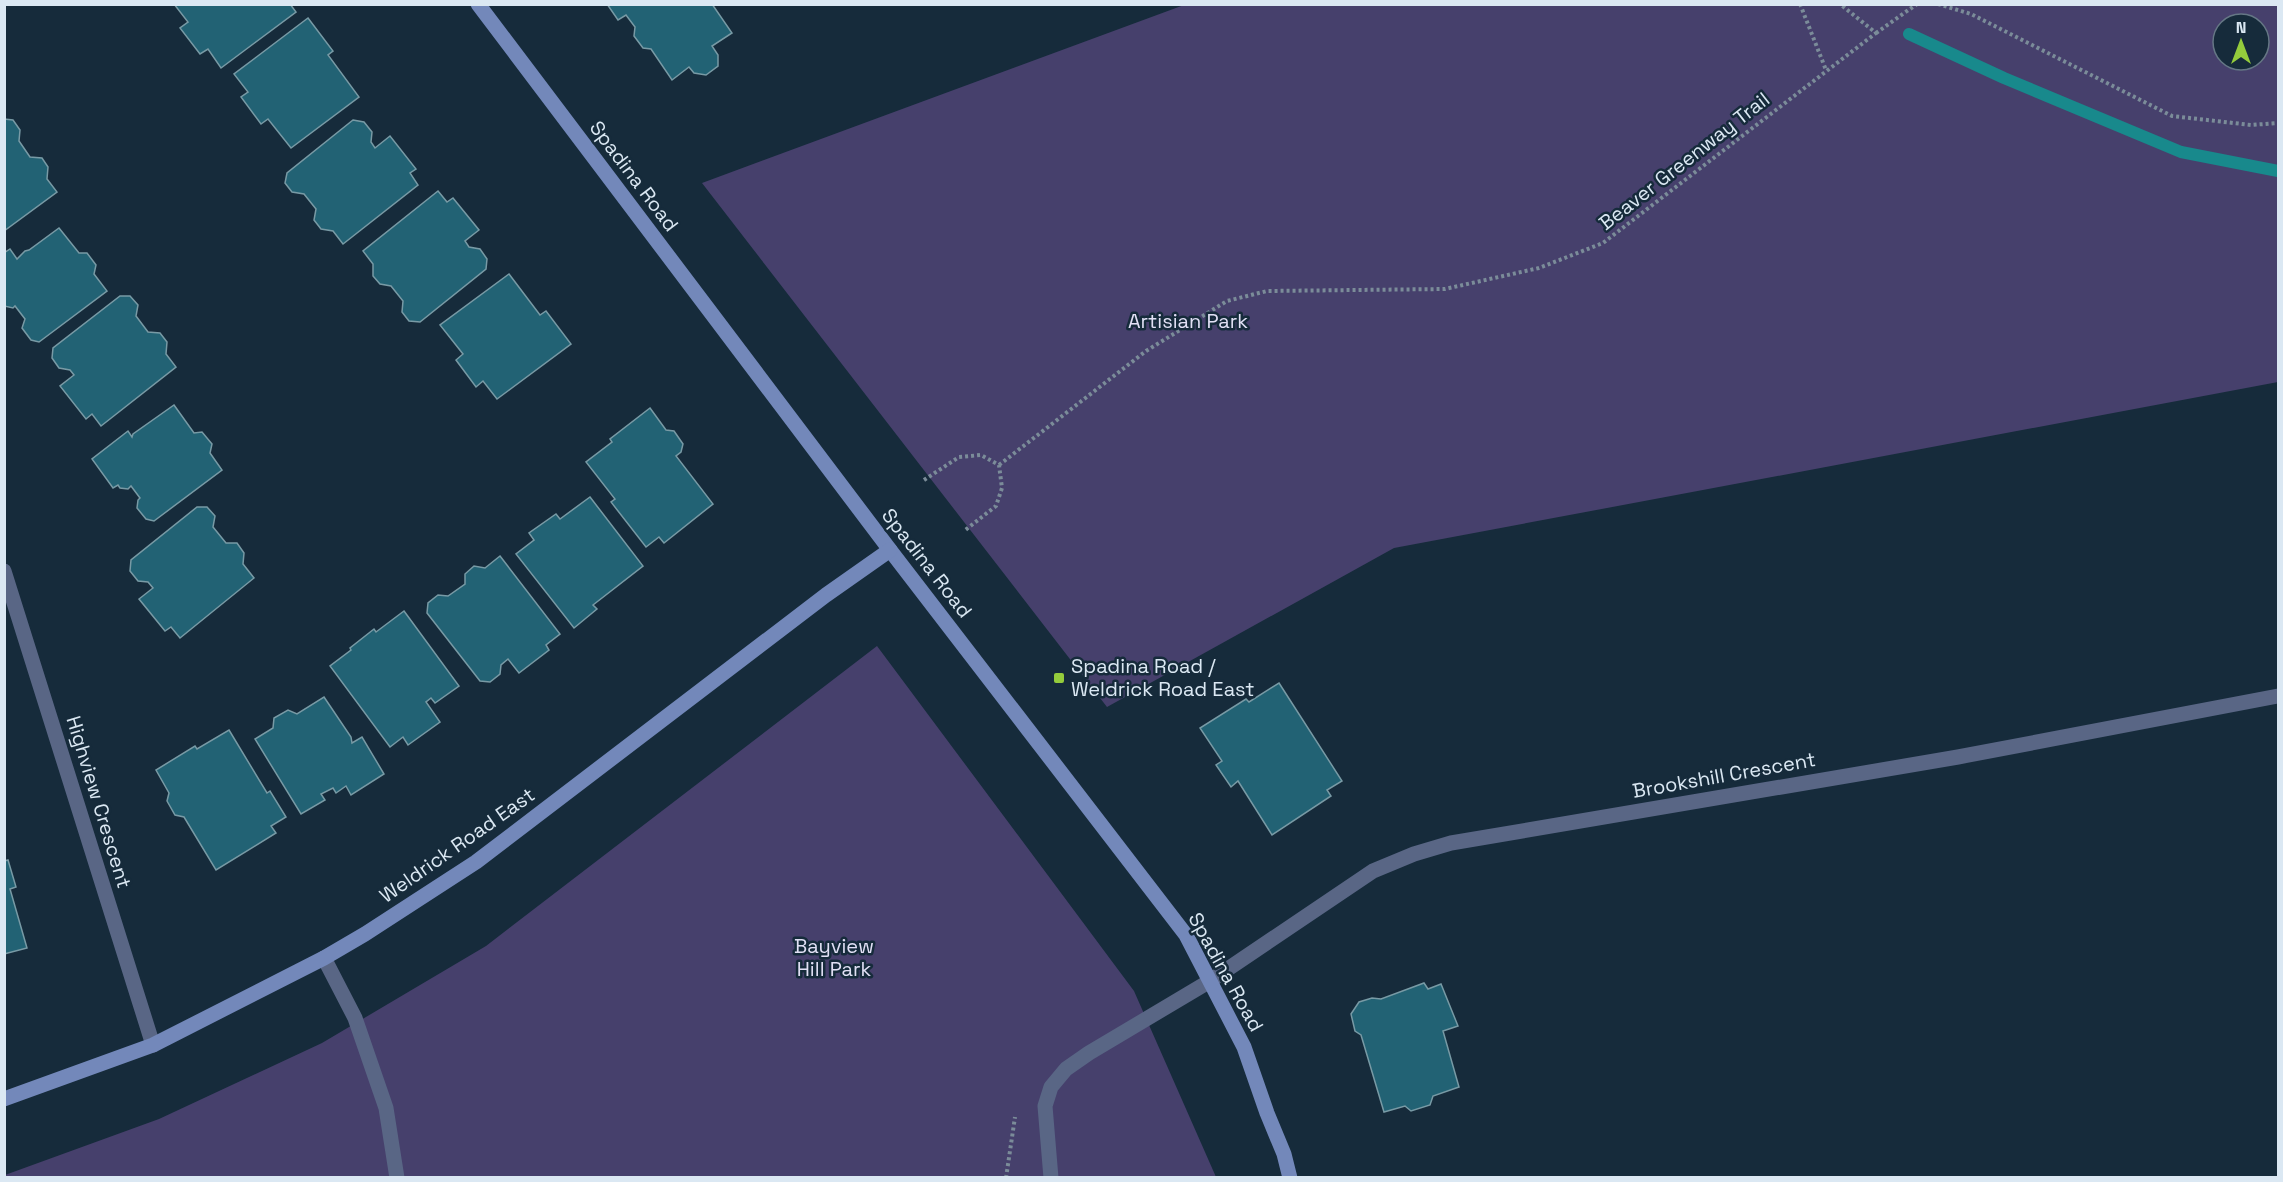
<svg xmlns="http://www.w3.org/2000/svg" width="2283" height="1182" viewBox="0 0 2283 1182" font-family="'Space Grotesk',sans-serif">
<rect width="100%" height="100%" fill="#162b3b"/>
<!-- green -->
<g fill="#46406c" fill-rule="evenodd">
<path d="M1184 5H2278V382L1394 548 1107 707 702 183ZM2223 24H2259V60H2223Z"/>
<path d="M877 646 1134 991 1216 1177 5 1178V1175L159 1119 322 1043 486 946Z"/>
</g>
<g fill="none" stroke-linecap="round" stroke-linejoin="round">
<!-- stream -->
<path stroke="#18898c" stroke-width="12" d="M1909 34 2004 78 2181 152 2278 171"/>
</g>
<!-- building -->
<g fill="#226274" stroke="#789aa5" stroke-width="1.5">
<path d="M174 4H290L296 12 221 68 208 49 200 54 180 28 188 22Z"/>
<path d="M607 4H712L732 33 712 46 718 55V66L706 75 694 73 689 67 672 80 651 49 643 48 634 36 635 27 626 15 618 20Z"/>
<path d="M308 18 333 51 328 55 359 97 291 148 268 119 261 124 241 97 248 92 234 74Z"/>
<path d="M4 119 13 120 20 130 19 141 30 157 42 158 48 167 47 179 57 192 4 231Z"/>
<path d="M353 120 364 122 372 132 371 142 375 148 390 136 416 169 410 173 418 185 343 244 333 231 321 229 314 220 316 209 304 194 292 192 285 183 287 173Z"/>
<path d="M438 191 447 202 453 198 479 230 465 241 469 247 480 249 487 259 486 269 420 322 409 321 402 312 403 301 391 286 380 284 373 276V264L363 251Z"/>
<path d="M59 228 79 253H87L96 265 94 274 107 291 39 342 31 340 22 328 25 319 15 306 13 308 4 306V253L10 249 17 259 25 251 29 250Z"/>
<path d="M509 274 540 315 546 311 571 344 497 399 483 381 476 387 456 360 463 354 440 325Z"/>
<path d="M120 296H130L138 305 136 316 148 332 160 333 167 342 166 354 176 367 101 426 92 414 86 419 60 386 74 375 70 370 59 368 52 358 53 348Z"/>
<path d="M174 405 194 433 202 432 212 444 210 453 222 470 154 521 146 519 137 508 138 500 140 498 131 486 128 489 120 488 118 485 113 488 92 459 128 431 132 437 133 434Z"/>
<path d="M650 408 666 430 674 431 683 444 681 452 676 456 713 504 664 543 659 537 646 547 611 502 615 499 586 462 612 442 610 439Z"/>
<path d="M590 497 643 566 593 605 597 609 574 628 516 554 534 540 529 533 556 514 560 519Z"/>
<path d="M197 507H207L215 516 213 527 226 543H237L244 553 243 564 254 578 180 638 171 627 165 631 139 599 153 588 148 582 138 581 130 571 131 560Z"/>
<path d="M500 556 560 634 546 645 549 650 519 673 508 659 501 665 500 674 490 682 480 681 427 613 428 603 438 595 448 596 465 584V574L474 566 485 568Z"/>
<path d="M404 611 459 686 435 703 431 698 426 702 440 722 408 745 403 737 390 747 330 666 351 650 350 648 374 629 376 632Z"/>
<path d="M1279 683 1342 781 1327 790 1331 796 1272 835 1238 781 1231 787 1216 765 1222 761 1200 728 1246 699 1249 702Z"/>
<path d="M324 697 351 737 352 743 362 737 384 774 351 795 346 786 336 793 333 788 321 794 325 800 301 814 255 739 273 728 274 718 288 710 297 714Z"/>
<path d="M229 730 267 793 270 791 286 817 271 826 276 833 216 870 184 817 175 815 167 801 169 793 156 770 195 746 197 749Z"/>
<path d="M8 860 16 887 10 889 27 948 4 954V861Z"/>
<path d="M1424 983 1428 989 1441 984 1458 1026 1443 1031 1459 1087 1433 1096 1430 1105 1411 1111 1405 1106 1384 1112 1361 1035 1355 1031 1351 1014 1359 1002 1372 998 1381 999Z"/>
</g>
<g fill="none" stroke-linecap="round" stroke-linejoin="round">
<!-- path -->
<g stroke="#7b8c99" stroke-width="4" stroke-dasharray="3 3" stroke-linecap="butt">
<path d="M1800 4 1826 70"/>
<path d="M1938 4 1971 14 2172 116 2251 125 2278 123"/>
<path d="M1876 33 1917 4"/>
<path d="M999 465 1146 351 1227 301 1267 291 1445 289 1539 268 1603 243 1876 33 1840 4"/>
<path d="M924 480 959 457 981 455 999 465 1002 488 996 506 964 531"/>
<path d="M1006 1178 1015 1117"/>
</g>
<!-- lane -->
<g stroke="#596685" stroke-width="15">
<path d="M324 958 355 1018 386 1108 397 1178"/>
<path d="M1051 1178 1045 1106 1051 1087 1066 1069 1089 1053 1210 981"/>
</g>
<!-- street -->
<g stroke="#596685" stroke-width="15">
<path d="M4 571 153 1045"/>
<path d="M1210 981 1373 871 1414 854 1451 843 1958 757 2278 696"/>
</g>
<!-- secondary -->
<g stroke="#7388ba" stroke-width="15">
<path d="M478 4 890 550 1186 935 1244 1047 1267 1113 1284 1154 1290 1178"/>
<path d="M4 1099 153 1045 324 958 365 934 476 862 826 595 890 550"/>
</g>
</g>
<!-- markers -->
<rect fill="#94cc3c" stroke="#162b3b" stroke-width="2" x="1053" y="672" width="12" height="12" rx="3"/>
<g text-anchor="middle" stroke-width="5" stroke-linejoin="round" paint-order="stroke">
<!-- street labels -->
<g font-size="20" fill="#dbe8f3" stroke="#162b3b">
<text transform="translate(1684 161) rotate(-38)" y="7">Beaver Greenway Trail</text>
<text transform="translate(634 176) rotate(53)" y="7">Spadina Road</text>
<text transform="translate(927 563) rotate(52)" y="7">Spadina Road</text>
<text transform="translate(1724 775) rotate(-10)" y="7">Brookshill Crescent</text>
<text transform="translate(99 802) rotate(73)" y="7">Highview Crescent</text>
<text transform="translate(457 845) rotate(-35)" y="7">Weldrick Road East</text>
<text transform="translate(1226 972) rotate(61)" y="7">Spadina Road</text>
</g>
<!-- park labels -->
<g font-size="20" fill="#e1e0f5" stroke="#162b3b">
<text x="1188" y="328">Artisian Park</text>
<text x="834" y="953">Bayview<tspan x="834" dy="23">Hill Park</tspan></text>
</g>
<!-- poi labels -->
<g font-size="20" fill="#dbe8f3" stroke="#162b3b" text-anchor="start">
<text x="1071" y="673">Spadina Road /<tspan x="1071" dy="23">Weldrick Road East</tspan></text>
</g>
</g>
<!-- border -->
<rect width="2283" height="1182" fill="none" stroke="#dbe8f3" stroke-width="12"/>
<!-- north arrow -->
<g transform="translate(2241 42)"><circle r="28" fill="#162b3b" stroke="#657785" stroke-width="1.5"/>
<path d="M0-4.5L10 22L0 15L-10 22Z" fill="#94cc3c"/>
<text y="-9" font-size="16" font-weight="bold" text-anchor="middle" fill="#dbe8f3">N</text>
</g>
</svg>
